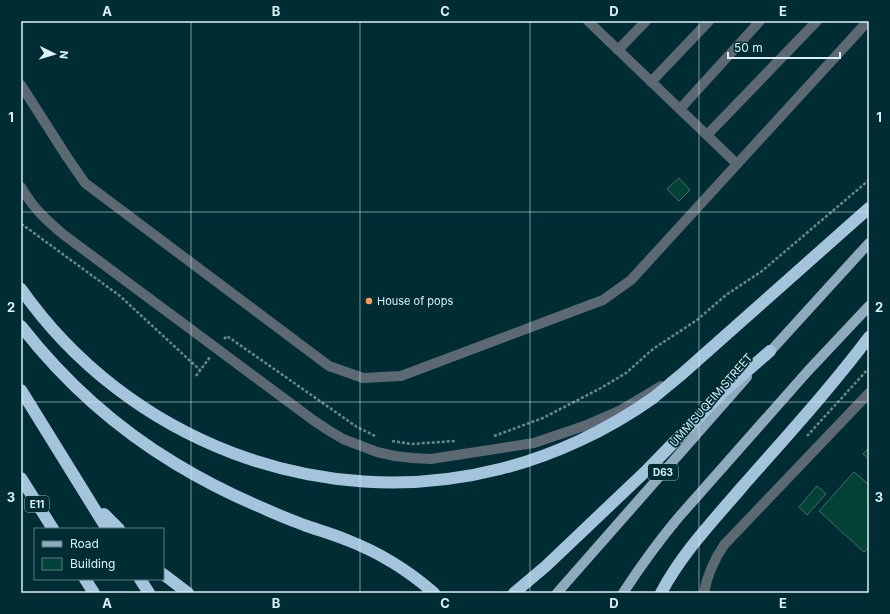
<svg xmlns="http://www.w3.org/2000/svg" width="890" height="614" viewBox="0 0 890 614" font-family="Inter,sans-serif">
<rect width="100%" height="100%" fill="#002d33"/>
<!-- building -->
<g fill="#014136" stroke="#446d63">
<path d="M679 178 690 190 679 201 667 189Z"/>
<path d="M869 448V459L863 454Z"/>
<path d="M854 472 869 485V547L864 552 819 511Z"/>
<path d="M817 486 826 494 807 515 799 507Z"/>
</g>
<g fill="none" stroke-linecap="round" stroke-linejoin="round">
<!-- path -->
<g stroke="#67898e" stroke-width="2.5" stroke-dasharray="3 2" stroke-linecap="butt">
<path d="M21 226 23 225 120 296 200 370"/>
<path d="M224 339 227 336 357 427 375 436"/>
<path d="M196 376 210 357"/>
<path d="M494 436 543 418 601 388 626 373 653 349 697 320 726 295 762 271 869 180"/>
<path d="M807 436 869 368"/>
<path d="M392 441 412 444 455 441"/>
</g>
<!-- minor -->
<g stroke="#5c6972" stroke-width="10">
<path d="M588 21 737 164"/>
<path d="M618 50 646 21"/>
<path d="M651 82 709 21"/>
<path d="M21 85 67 157 85 183 329 366 363 378 401 376 603 300 631 280 868 21"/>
<path d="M680 109 760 21"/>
<path d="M707 135 817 21"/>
<path d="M21 187C33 208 46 220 64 235L313 420 328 430 343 439 377 452 395 456 413 458 431 459 534 443 584 426 621 410 661 386"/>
<path d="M704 593C707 575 714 560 724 545L869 393"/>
</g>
<!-- major -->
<g stroke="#8faabd" stroke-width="10">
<path d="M766 356 869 243"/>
<path d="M557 593 747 377"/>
<path d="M623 593C640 567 658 542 678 518L807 372 869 306"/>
</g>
<!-- highway -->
<g stroke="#a4c4db" stroke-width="12">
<path d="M21 289C127 440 319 515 500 469 553 456 608 430 653 398 663 390 672 382 682 374L869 208"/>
<path d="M21 326C64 381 116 428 176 464 204 481 234 496 265 509 278 515 291 520 304 525 318 530 333 534 347 540 378 552 409 571 434 593"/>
<path d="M21 390 107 529"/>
<path d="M21 478 53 529"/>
<path d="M104 514 119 529"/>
<path d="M163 574 188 593"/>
<path d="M85 579 94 593"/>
<path d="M140 579 149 593"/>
<path d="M514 593 546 566 647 470 723 392 770 351"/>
<path d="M661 593C682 553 713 521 742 487 785 438 830 389 869 337"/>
</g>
</g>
<!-- grid -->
<path fill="none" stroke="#dbf1f5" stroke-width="1" stroke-opacity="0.55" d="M191 21V593M360 21V593M530 21V593M699 21V593M21 212H869M21 402H869"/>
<!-- markers -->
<circle fill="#fd9c56" stroke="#002d33" stroke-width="1.5" cx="369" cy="301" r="4"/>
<g text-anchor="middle" stroke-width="3.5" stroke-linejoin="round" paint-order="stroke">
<!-- shield labels -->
<g fill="#002d33" stroke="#99b6bb" stroke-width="1">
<rect x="648" y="464" width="30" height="16" rx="3"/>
<rect x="25" y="496" width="24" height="16" rx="3"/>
</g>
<g font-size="10" font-weight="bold" fill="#dbf1f5">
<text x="663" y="476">D63</text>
<text x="37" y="508">E11</text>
</g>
<!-- poi labels -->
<g font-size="11" fill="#dbf1f5" stroke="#002d33" text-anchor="start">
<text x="377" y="305">House of pops</text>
</g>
<!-- street labels -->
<g font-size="11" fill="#dbf1f5" stroke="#002d33">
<text transform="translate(711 400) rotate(-49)" y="4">UMM SUQEIM STREET</text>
</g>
</g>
<!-- border -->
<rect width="890" height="614" fill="none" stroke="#002d33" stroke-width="44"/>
<!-- legend -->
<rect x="34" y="528" width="130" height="52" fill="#002d33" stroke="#587b81"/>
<rect x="42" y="541" width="20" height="6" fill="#8faabd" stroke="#587b81"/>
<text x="70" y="548" font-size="12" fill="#dbf1f5">Road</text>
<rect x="42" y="558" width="20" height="12" fill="#014136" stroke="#587b81"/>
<text x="70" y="568" font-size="12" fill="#dbf1f5">Building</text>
<!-- north arrow -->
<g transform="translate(54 54) rotate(95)" stroke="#002d33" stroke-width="3" paint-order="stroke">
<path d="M0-3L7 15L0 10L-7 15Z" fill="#dbf1f5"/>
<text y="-6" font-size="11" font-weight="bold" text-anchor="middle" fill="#dbf1f5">N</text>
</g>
<!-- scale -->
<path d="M728 52v6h112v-6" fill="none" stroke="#dbf1f5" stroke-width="2"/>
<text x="734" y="52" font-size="12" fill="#dbf1f5" stroke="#002d33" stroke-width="3" paint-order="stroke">50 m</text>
<rect x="22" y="22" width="846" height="570" fill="none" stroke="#dbf1f5" stroke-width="1.5"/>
<g font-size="13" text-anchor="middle" font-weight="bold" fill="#dbf1f5">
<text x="107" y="16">A</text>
<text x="276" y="16">B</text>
<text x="445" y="16">C</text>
<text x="614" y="16">D</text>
<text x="783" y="16">E</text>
<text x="11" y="122">1</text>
<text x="879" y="122">1</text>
<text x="11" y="312">2</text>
<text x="879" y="312">2</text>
<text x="11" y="502">3</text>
<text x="879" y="502">3</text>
<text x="107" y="608">A</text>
<text x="276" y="608">B</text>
<text x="445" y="608">C</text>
<text x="614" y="608">D</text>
<text x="783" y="608">E</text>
</g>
</svg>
